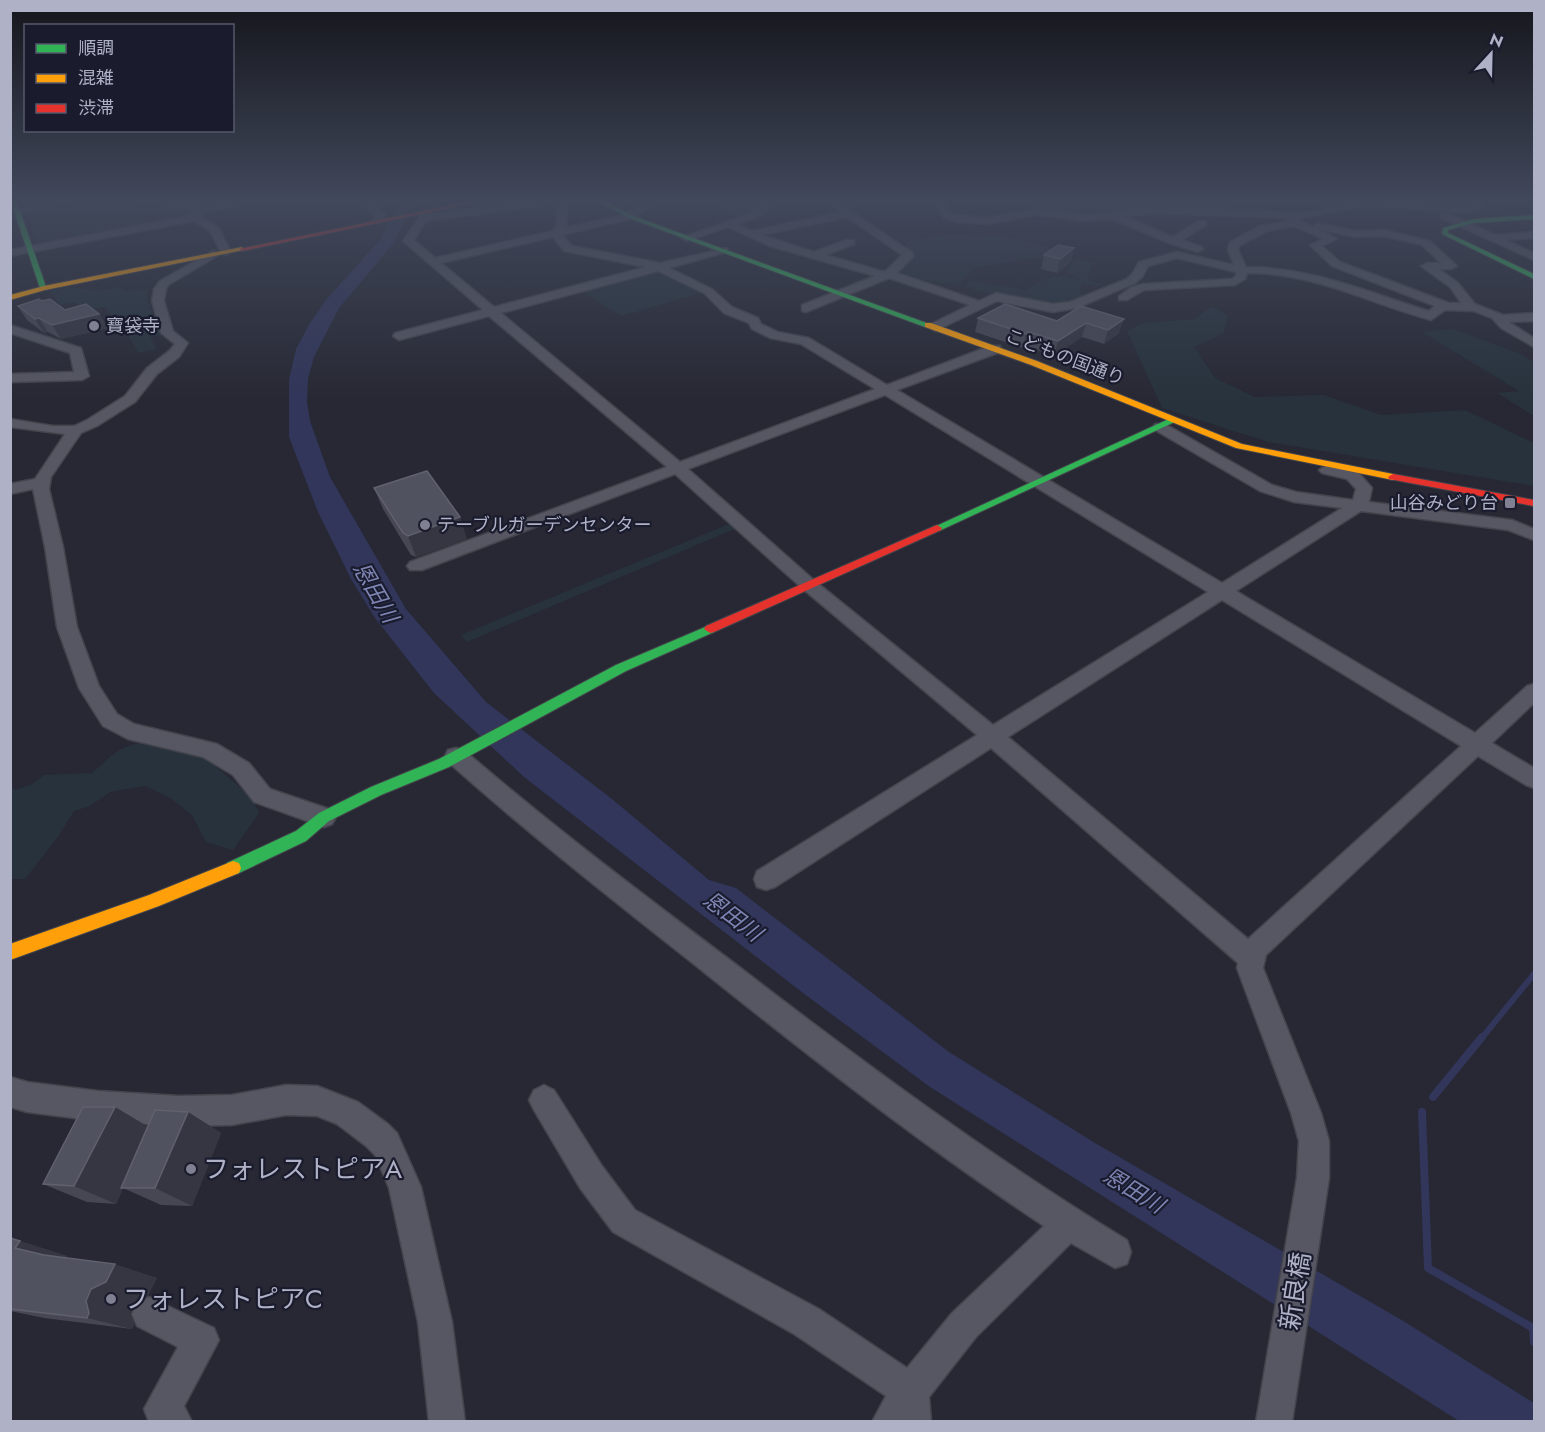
<svg xmlns="http://www.w3.org/2000/svg" width="1545" height="1432" viewBox="0 0 1545 1432" font-family="Jost,'Noto Sans JP',sans-serif">
<rect width="100%" height="100%" fill="#272833"/>
<!-- green -->
<g fill="#27323c">
<path d="M83 199C120 199 154 203 190 209L192 216 36 246 26 212Z"/>
<path d="M734 199H772L753 213 738 219 715 208Z"/>
<path d="M1016 199H1129L1126 211C1085 220 1054 217 1016 199Z"/>
<path d="M951 234C985 235 1018 236 1051 248L1044 257 975 267 958 284C937 283 908 280 893 264L908 241Z"/>
<path d="M1079 260 1094 263 1090 268 1088 280 1105 286 1082 284 1079 292 1084 297 1074 302 1051 304 1029 301 1010 294 1001 296 966 287 969 280 1027 290C1043 276 1059 274 1080 279L1066 272 1074 262Z"/>
<path d="M658 269 705 292 621 316 580 290Z"/>
<path d="M68 287 101 291 118 287 126 291 147 289V299L156 324H162L161 335 150 337 157 349 139 353 124 329 104 307 85 310 74 302 60 305 50 291Z"/>
<path d="M1212 306 1228 316 1223 334 1194 347 1215 378 1255 397 1324 395 1381 415 1465 410 1534 443V486L1268 442 1162 408 1127 331 1144 323 1195 319Z"/>
<path d="M1454 329 1518 353 1534 362V416L1497 393 1519 391 1422 332Z"/>
<path d="M731 523 737 528 467 642 461 635Z"/>
<path d="M143 742 204 756 252 798 259 813 233 850 206 842 192 815 172 799 145 786 110 792 90 806 74 811 58 837 25 879H11L10 785 15 790 32 784 44 775 92 773C112 756 115 748 143 742Z"/>
</g>
<!-- water -->
<path fill="#31365a" d="M402 199H416L393 244 339 308 314 357 308 378 307 402 310 421 330 477 406 609 486 702 612 799 709 880 736 888 949 1052 1095 1143 1400 1319 1534 1403V1421H1459L930 1087 807 996 524 777 434 693 375 618 351 579 318 512 289 437V380L296 349 310 323 326 300 378 242Z"/>
<g fill="none" stroke-linecap="round" stroke-linejoin="round">
<!-- stream-far1 -->
<path stroke="#31365a" stroke-width="6" d="M1481 1039 1534 974"/>
<!-- stream -->
<g stroke="#31365a" stroke-width="8">
<path d="M1433 1097 1482 1037"/>
<path d="M1422 1112 1428 1268 1533 1328 1534 1342"/>
</g>
<!-- street casing -->
<g stroke="#43444c" stroke-width="3">
<g id="street">
<path d="M62 199H81L17 214 12 211Z"/>
<path d="M131 199H158L189 203 188 199H198L200 207 244 199H265L201 213 203 218 218 227 231 252 226 255 221 252 210 231 194 221 10 256V250L192 215 191 209 136 202Z"/>
<path d="M356 199H367L383 212 385 214 381 223H373L375 215Z"/>
<path d="M547 199H574L566 202 567 224 565 228 623 215 653 199H665L630 219 562 235 572 246 660 263 727 248V252L669 268 712 289 732 307 758 318 761 324 778 332 809 338 887 385 990 346H1000L1001 349 1000 352 897 390 1222 583 1342 508 1294 502 1260 491 1155 430 1153 427 1155 424H1165L1272 485 1296 492 1353 500 1356 489 1347 479 1322 473 1319 470 1327 465 1358 472 1372 488 1369 502 1512 520 1534 529V540L1508 530 1361 511 1236 591 1475 733 1527 686 1534 684V703L1492 743 1534 768V788L1526 785 1478 756 1266 955 1263 968 1321 1113 1329 1141V1178L1292 1422H1256L1297 1178 1299 1141 1291 1113 1237 968 1238 963 991 748 775 887 766 890 757 887 754 879 757 871 977 735 803 589 675 474 422 570H410L407 566 410 562 667 467 489 316 399 340 393 336 395 333 483 310 403 241 424 210H430L431 214ZM556 204 557 224 553 231 435 258 414 240 426 221ZM553 237 564 251 646 267 494 307 441 263ZM658 271 704 293 724 313 749 323 752 329 770 338 801 344 875 389 680 462 501 313ZM885 395 1208 592 993 725 815 581 688 469ZM1222 600 1461 746 1248 939 1008 737Z"/>
<path d="M770 199H781L756 218 737 224 752 231 841 212 827 199H838L853 213 913 253V257L897 273 979 301 996 293 1053 304 1070 302 1127 279 1133 273 1139 262 1177 252 1234 265 1228 250 1230 242 1260 226 1288 221 1286 218 1158 213 1123 216 1173 237 1198 221H1206V225L1182 240 1202 247 1203 249 1198 252 1169 243 1112 219 1083 221 1037 215 988 224 958 222 944 218 933 199H943L952 214 985 218 1037 209 1083 215 1108 214 1131 208 1158 207 1263 210 1293 213 1321 210 1369 199 1462 207C1473 205 1479 199 1491 199L1478 210 1462 213 1369 205 1297 219 1313 227 1317 223 1356 231 1384 230 1430 241 1457 266 1451 269H1439L1458 283 1475 304 1503 315 1534 313V321L1509 322 1534 338V347L1501 328 1492 318 1474 311 1445 310 1431 320C1367 303 1316 273 1247 273L1245 279 1235 285 1144 290 1127 300H1119V296L1132 287 1143 284 1232 279 1236 276V272L1177 258 1148 266 1142 277 1135 283 1077 308 1053 312 997 301 935 331 929 327 931 324 970 305 889 278 806 312 802 311V305L875 276 770 246 728 227 686 241 681 238 748 214ZM847 217 902 255 886 271H881L826 255 854 244V240H846L814 252 762 235ZM1294 226 1323 239 1310 245 1332 266 1435 306 1429 311C1369 292 1310 267 1246 267L1238 250 1239 246 1267 231ZM1318 229 1356 237 1384 236 1422 245 1441 263H1427L1421 266 1450 287 1461 303H1449L1340 262 1322 246 1337 239Z"/>
<path d="M1441 214H1449L1495 235 1534 232V238L1506 240 1534 253V260L1441 218Z"/>
<path d="M213 251 218 254 217 256 168 285 166 289 164 301 173 331 188 343 179 357 157 374 135 402 97 426 81 433 51 477 49 489 63 547 77 627 99 686 117 714 134 724 217 744 249 763 270 789 332 810 336 817 332 824 324 827 254 802 233 775 203 757 128 739 103 726 79 688 57 627 45 547 33 489 10 494V484L35 479 65 434 10 427V419L53 426H74L87 420 125 396 147 368 169 351 175 344 161 333 152 301 154 289 160 281Z"/>
<path d="M10 325 81 348 89 376 82 380 10 382V374L74 372 70 353 10 333Z"/>
<path d="M456 748 464 750C552 826 645 896 738 966 864 1063 991 1157 1127 1240L1131 1252 1127 1264 1115 1268 1071 1243 976 1337 929 1397 931 1422H872L886 1396 794 1334 613 1232 580 1188 534 1110 529 1100 534 1090 544 1085 554 1090 602 1166 635 1210 819 1309 907 1368 952 1313 1044 1226C926 1148 815 1061 705 973 618 904 531 836 448 762L445 756 448 750Z"/>
<path d="M10 1077 27 1082 98 1091 179 1096 232 1095 286 1085 317 1086 358 1102 388 1124 397 1133 421 1187 452 1322 465 1422H429L418 1322 389 1188 375 1155 366 1146 337 1124 317 1116 286 1115 232 1125 179 1126 98 1121 27 1112 10 1107Z"/>
<path d="M149 1297 214 1328 219 1340 184 1406 192 1422H149L144 1409 178 1347 137 1326 132 1314 137 1302Z"/>
</g>
</g>
<!-- fast casing -->
<g stroke="#43444c" stroke-width="2">
<g id="fast">
<path d="M10 199H16L47 290 40 288Z"/>
<path d="M593 199H601L633 216 932 325 925 327 629 218Z"/>
<path d="M1534 215V219L1474 223 1448 230V233L1534 274V279L1442 234 1443 228 1474 219Z"/>
<path d="M1171 418 1179 420 941 530 937 531 932 528Z"/>
<path d="M710 625 714 626 716 629 714 632 626 671 449 767 381 795 329 821 306 841 239 873 233 875 227 873 225 868 227 863 296 831 319 813 371 787 439 759 616 665Z"/>
</g>
</g>
<!-- slow casing -->
<g stroke="#43444c" stroke-width="2">
<g id="slow">
<path d="M242 247 244 250 45 290 10 300V295L44 286Z"/>
<path d="M925 323H931L1037 361 1242 444 1393 474 1398 477 1393 480 1236 448 1031 365 925 327Z"/>
<path d="M233 861 239 863 241 868 239 873 159 906 10 960V944L149 895Z"/>
</g>
</g>
<!-- jam casing -->
<g stroke="#43444c" stroke-width="2">
<g id="jam">
<path d="M482 199H494L242 251 239 249Z"/>
<path d="M1393 474 1534 500V506L1389 479 1388 477Z"/>
<path d="M937 525 942 528 941 530 714 632 710 633 704 629 706 626Z"/>
</g>
</g>
<!-- street -->
<use href="#street" fill="#565762" fill-rule="evenodd"/>
<!-- fast -->
<use href="#fast" fill="#30b455" fill-rule="evenodd"/>
<!-- slow -->
<use href="#slow" fill="#ff9f0a" fill-rule="evenodd"/>
<!-- jam -->
<use href="#jam" fill="#e5322d" fill-rule="evenodd"/>
</g>
<!-- wall -->
<g fill="#464753">
<path d="M1074 248 1071 261 1057 273 1041 269 1044 255Z"/>
<path d="M18 306 65 310 99 314 108 328 61 339 48 332 44 333 27 320Z"/>
<path d="M1081 306 1119 333 1104 344 1082 337 1054 356 1026 346 1023 348 975 332 978 318 1057 321Z"/>
<path d="M374 488 467 539 416 557 411 555 383 509Z"/>
<path d="M115 1107 148 1127 188 1112 221 1133 192 1206 161 1205 123 1188 116 1204 87 1202 43 1184Z"/>
<path d="M10 1238 67 1256 65 1258 157 1278 148 1295 135 1301 130 1313 134 1324 132 1329 44 1318 10 1311Z"/>
</g>
<!-- shaded-wall -->
<g fill="#353641">
<path d="M1074 248 1071 261 1057 273 1060 259Z"/>
<path d="M99 314 108 328 61 339 52 325Z"/>
<path d="M39 318 48 332 44 333 35 319Z"/>
<path d="M1124 319 1119 333 1104 344 1108 330Z"/>
<path d="M1086 323 1082 337 1054 356 1058 341Z"/>
<path d="M1029 332 1026 346 1023 348 1026 334Z"/>
<path d="M460 517 467 539 416 557 408 536Z"/>
<path d="M115 1107 152 1129 121 1188H123L116 1204 74 1186Z"/>
<path d="M188 1112 221 1133 192 1206 155 1188Z"/>
<path d="M20 1241 67 1256 62 1263 15 1248Z"/>
<path d="M115 1264 157 1278 148 1295 135 1301 130 1313 134 1324 132 1329 87 1318 86 1301 91 1289Z"/>
</g>
<!-- building -->
<g fill="#51525f" stroke="#60616f" stroke-width="1.5">
<path d="M1058 245 1074 248 1060 259 1044 255Z"/>
<path d="M39 299 42 301 50 299 65 310 86 304 99 314 52 325 39 318 35 319 18 306Z"/>
<path d="M1005 304 1057 321 1081 306 1124 319 1108 330 1086 323 1058 341 1029 332 1026 334 978 318Z"/>
<path d="M427 471 460 517 408 536 403 533 374 488Z"/>
<path d="M83 1107H115L74 1186 43 1184Z"/>
<path d="M155 1110 188 1112 155 1188H121Z"/>
<path d="M10 1238 20 1241 15 1248 44 1255 115 1264 106 1282 91 1289 86 1301 89 1313 87 1318 10 1309Z"/>
</g>
<!-- sky -->
<linearGradient id="sky" x2="0" y2="1"><stop stop-color="#15161c"/><stop offset="0.5" stop-color="#41485b"/><stop offset="1" stop-color="#41485b" stop-opacity="0"/></linearGradient>
<rect width="1545" height="400" fill="url(#sky)"/>
<!-- markers -->
<g fill="#7f8193" stroke="#1a1c2e" stroke-width="2">
<circle cx="94" cy="326" r="6"/>
<rect x="1504" y="497" width="12" height="12" rx="3"/>
<circle cx="425" cy="525" r="6"/>
<circle cx="191" cy="1169" r="6"/>
<circle cx="111" cy="1299" r="6"/>
</g>
<g text-anchor="middle" stroke-width="4.5" stroke-linejoin="round" paint-order="stroke">
<!-- far-poi labels -->
<g font-size="18" fill="#afb1c6" stroke="#1a1c2e" text-anchor="start">
<text x="106" y="332">寶袋寺</text>
<text x="1498" y="509" text-anchor="end">山谷みどり台</text>
<text x="437" y="531">テーブルガーデンセンター</text>
</g>
<!-- far-street labels -->
<g font-size="18" fill="#afb1c6" stroke="#1a1c2e">
<text transform="translate(1065 357) rotate(21)" y="6">こどもの国通り</text>
</g>
<!-- water labels -->
<g font-size="22" font-style="italic" fill="#7e85b3" stroke="#1a1c2e">
<text transform="translate(376 592) rotate(60)" y="8">恩田川</text>
<text transform="translate(733 916) rotate(37)" y="8">恩田川</text>
<text transform="translate(1134 1190) rotate(31)" y="8">恩田川</text>
</g>
<!-- near-poi labels -->
<g font-size="26" fill="#afb1c6" stroke="#1a1c2e" text-anchor="start">
<text x="203" y="1178">フォレストピアA</text>
<text x="123" y="1308">フォレストピアC</text>
</g>
<!-- near-street labels -->
<g font-size="26" fill="#afb1c6" stroke="#1a1c2e">
<text transform="translate(1295 1291) rotate(-81)" y="9">新良橋</text>
</g>
</g>
<!-- border -->
<rect width="1545" height="1432" fill="none" stroke="#afb1c6" stroke-width="24"/>
<!-- legend -->
<rect x="24" y="24" width="210" height="108" fill="#1a1c2e" stroke="#56586b" stroke-width="1.5"/>
<rect x="36" y="44" width="30" height="9" fill="#30b455" stroke="#56586b" stroke-width="1.5"/>
<text x="78" y="54" font-size="18" fill="#afb1c6">順調</text>
<rect x="36" y="74" width="30" height="9" fill="#ff9f0a" stroke="#56586b" stroke-width="1.5"/>
<text x="78" y="84" font-size="18" fill="#afb1c6">混雑</text>
<rect x="36" y="104" width="30" height="9" fill="#e5322d" stroke="#56586b" stroke-width="1.5"/>
<text x="78" y="114" font-size="18" fill="#afb1c6">渋滞</text>
<!-- north arrow -->
<g transform="translate(1491 54) rotate(22)" stroke="#1a1c2e" stroke-width="4.5" paint-order="stroke">
<path d="M0-4.5L10 22L0 15L-10 22Z" fill="#afb1c6"/>
<text y="-9" font-size="16" font-weight="bold" text-anchor="middle" fill="#afb1c6">N</text>
</g>
</svg>
